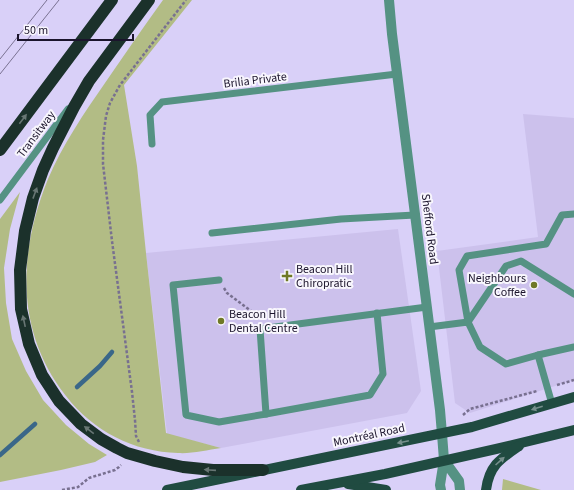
<svg xmlns="http://www.w3.org/2000/svg" width="574" height="490" viewBox="0 0 574 490" font-family="'Source Sans 3',sans-serif">
<rect width="100%" height="100%" fill="#d9d0f8"/>
<!-- built -->
<g fill="#ccc1ec">
<path d="M523 114 574 118V380L470 413 455 403 437 251 538 237Z"/>
<path d="M398 229 421 391 407 413 221 448 167 434 146 253Z"/>
</g>
<!-- green -->
<g fill="#b2bc85">
<path d="M163 0H192L124 85 137 166 146 253 166 433 221 448C207 450 191 454 178 453 134 452 93 431 66 396 15 331 18 253 48 179 62 146 84 113 105 83 124 55 143 28 163 0Z"/>
<path d="M20 192 10 229 4 268 6 303 12 339 26 371 43 400 66 425 89 444 107 455 95 462 61 470 0 482V219Z"/>
<path d="M503 479 541 490H502Z"/>
</g>
<g fill="none" stroke-linecap="round" stroke-linejoin="round">
<!-- stream -->
<g stroke="#3a6789" stroke-width="4.5">
<path d="M77 387 100 366 112 352"/>
<path d="M0 455 35 424"/>
</g>
<!-- path -->
<g stroke="#787090" stroke-width="2.5" stroke-dasharray="3 2" stroke-linecap="butt">
<path d="M224 288 227 293 251 311 255 319"/>
<path d="M557 385 574 380"/>
<path d="M463 415 470 409 537 391"/>
<path d="M139 442 136 436 135 420 132 392 112 241 103 164V140L106 116 110 103 120 85 186 0"/>
<path d="M62 490 78 487 89 478 115 470 119 467 121 465"/>
</g>
<!-- service -->
<g stroke="#559283" stroke-width="7">
<path d="M152 144 150 115 162 102 397 74"/>
<path d="M0 200 68 109"/>
<path d="M574 214 562 215 546 244 467 256 459 270 468 322 506 266 521 261 574 294"/>
<path d="M212 233 341 219 415 215"/>
<path d="M219 280 173 285 186 415 219 422 266 414 260 329 427 307"/>
<path d="M429 327 468 322 480 347 506 364 538 355 552 404"/>
<path d="M538 355 574 347"/>
<path d="M266 414 370 395 383 374 377 313"/>
</g>
<!-- minor -->
<path stroke="#559283" stroke-width="10" d="M389 0 392 34 440 410 442 434"/>
<!-- tertiary -->
<g stroke="#559283" stroke-width="10">
<path d="M444 460 459 481 460 490"/>
<path d="M441 490 440 485 444 460 442 434"/>
</g>
<!-- primary -->
<g stroke="#204b41" stroke-width="10">
<path d="M348 484 386 490"/>
<path d="M167 490 472 427 574 397"/>
<path d="M301 490 385 474 496 449 574 430"/>
<path d="M486 490C489 466 500 459 519 446"/>
</g>
<!-- motorway -->
<g stroke="#1b312b" stroke-width="12">
<path d="M149 0 89 81 74 107 53 148 43 170 33 198 25 231 20 270 21 309 29 344 42 375 59 401 81 424 101 439 117 448 127 453 155 461 183 467 213 470H263"/>
<path d="M0 150 112 0"/>
</g>
<!-- tram -->
<g stroke="#7a7292" stroke-width="1">
<path d="M0 59 47 0"/>
<path d="M0 74 59 0"/>
</g>
</g>
<!-- one-way arrows -->
<defs><path id="oneway-solid" d="M-6-.8H1V-3.2L6.5 0L1 3.2V.8H-6Z"/></defs>
<g fill="#687674">
<use href="#oneway-solid" transform="translate(23 119) rotate(-53)"/>
<use href="#oneway-solid" transform="translate(35 193) rotate(-70)"/>
<use href="#oneway-solid" transform="translate(24 321) rotate(-102)"/>
<use href="#oneway-solid" transform="translate(89 430) rotate(-143)"/>
<use href="#oneway-solid" transform="translate(210 470) rotate(-176)"/>
</g>
<g fill="#768f8c">
<use href="#oneway-solid" transform="translate(537 408) rotate(163)"/>
<use href="#oneway-solid" transform="translate(403 442) rotate(168)"/>
<use href="#oneway-solid" transform="translate(500 461) rotate(-42)"/>
</g>
<!-- markers -->
<g fill="#6f7925" stroke="#f8f6fd" stroke-width="1.5">
<path d="M285 270h4v4h4v4h-4v4h-4v-4h-4v-4h4z"/>
<circle cx="534" cy="285" r="4"/>
<circle cx="221" cy="321" r="4"/>
</g>
<g text-anchor="middle" stroke-width="4" stroke-linejoin="round" paint-order="stroke">
<!-- street labels -->
<g font-size="12" fill="#1b142c" stroke="#f8f6fd">
<text transform="translate(255 80) rotate(-7)" y="4">Brilia Private</text>
<text transform="translate(36 134) rotate(-53)" y="4">Transitway</text>
<text transform="translate(430 229) rotate(83)" y="4">Shefford Road</text>
<text transform="translate(369 435) rotate(-12)" y="4">Montréal Road</text>
</g>
<!-- poi labels -->
<g font-size="12" fill="#1b142c" stroke="#f8f6fd" text-anchor="start">
<text x="296" y="273">Beacon Hill<tspan x="296" dy="14">Chiropratic</tspan></text>
<text x="526" y="282" text-anchor="end">Neighbours<tspan x="526" dy="14">Coffee</tspan></text>
<text x="229" y="318">Beacon Hill<tspan x="229" dy="14">Dental Centre</tspan></text>
</g>
</g>
<!-- scale -->
<path d="M18 34v6h115v-6" fill="none" stroke="#1b142c" stroke-width="2"/>
<text x="24" y="34" font-size="12" fill="#1b142c" stroke="#f8f6fd" stroke-width="3" paint-order="stroke">50 m</text>
</svg>
